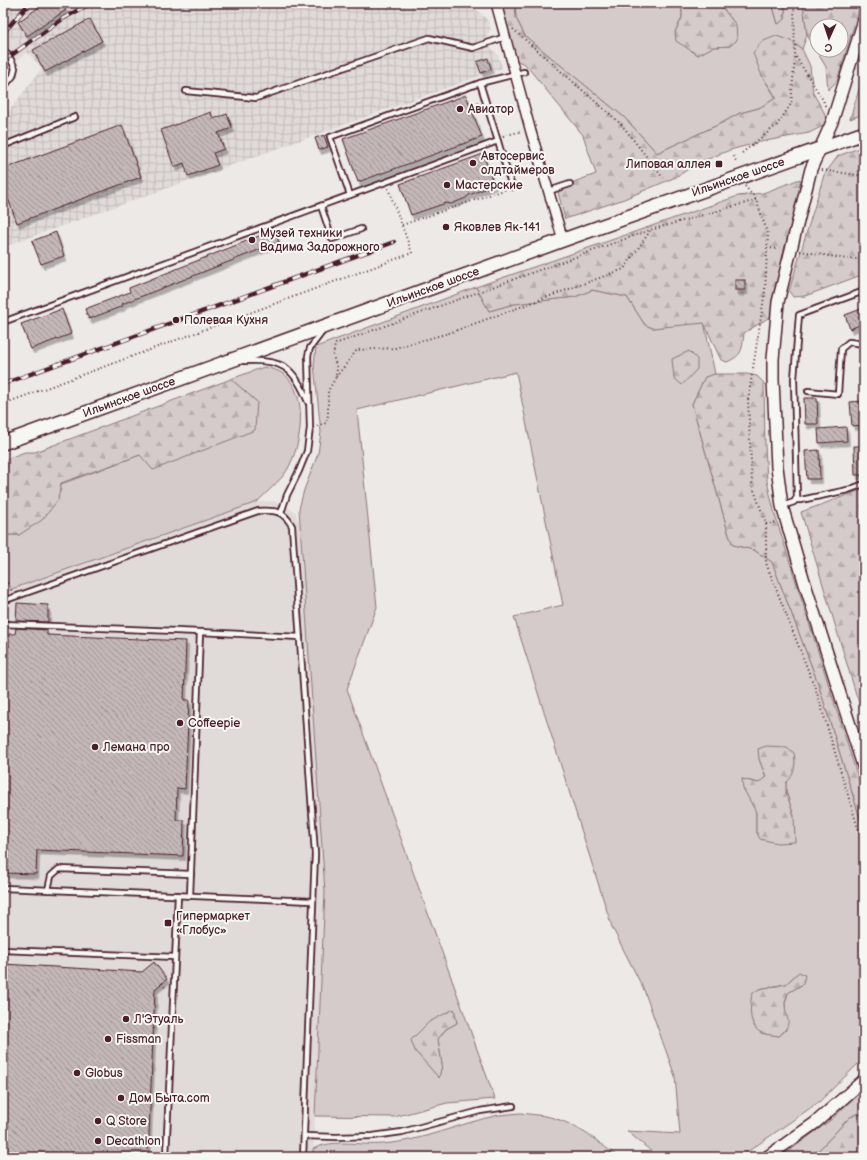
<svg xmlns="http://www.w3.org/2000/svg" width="867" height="1160" viewBox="0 0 867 1160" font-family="'Balsamiq Sans',sans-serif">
<defs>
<pattern id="industrial-grid" width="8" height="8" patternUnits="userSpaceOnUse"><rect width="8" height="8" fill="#e0dad8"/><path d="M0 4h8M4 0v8" fill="none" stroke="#c2bbba"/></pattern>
<pattern id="forest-firs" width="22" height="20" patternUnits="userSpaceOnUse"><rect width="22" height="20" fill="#d4cbca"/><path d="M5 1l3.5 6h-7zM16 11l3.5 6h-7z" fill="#b8aeae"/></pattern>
<pattern id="building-back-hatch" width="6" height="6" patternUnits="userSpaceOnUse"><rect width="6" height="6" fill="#c4b7b7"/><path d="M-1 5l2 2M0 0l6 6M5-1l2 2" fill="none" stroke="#a19495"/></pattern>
<filter id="shadow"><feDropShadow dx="2.5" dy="4.5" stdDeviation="0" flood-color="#0004"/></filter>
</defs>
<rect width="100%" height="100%" fill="#ece9e6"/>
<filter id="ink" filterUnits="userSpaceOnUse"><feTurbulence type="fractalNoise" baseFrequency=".025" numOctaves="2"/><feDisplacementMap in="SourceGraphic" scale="8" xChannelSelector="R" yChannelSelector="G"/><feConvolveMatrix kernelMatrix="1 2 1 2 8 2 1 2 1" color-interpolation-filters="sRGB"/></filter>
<g filter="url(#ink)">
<!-- built -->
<g fill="#e0dad8">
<path d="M3 31 27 52 3 72Z"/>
<path d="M273 501 284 505 295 512 300 525 325 892 313 1157H3V592L257 502Z"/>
</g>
<!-- industrial -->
<path fill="url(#industrial-grid)" d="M3 3H469L487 19 491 29 487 35 491 48 498 55 502 68 3 247V119L42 68 22 47 3 31Z"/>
<!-- green -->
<g fill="#d4cbca" stroke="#8f757a" fill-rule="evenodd">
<path d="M515 3H682V18L675 32 698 54 713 47 730 46 736 25 721 6 722 3H772L778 24 785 19V3H803L807 35 802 49 789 40 762 76 776 98 759 108 740 113 722 123 657 153 625 118 525 36 516 18Z"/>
<path d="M476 287 489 311 514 304 575 297 592 290 627 297 645 325 653 328 704 322 715 374 705 377 692 404 729 535 733 545 754 550 772 562 818 683 864 831V1058L819 1102 740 1157H658L627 1131 680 1134 675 1076 644 990 612 927 514 617 563 605 516 372 357 410 377 607 347 689 495 1099 447 1103 394 1117 315 1116 325 892 299 509 304 490 318 454 321 432 314 365 316 347ZM759 759 786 783V792L794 816 756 831V812L742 779 759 783 766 777ZM799 972 803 984 788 993 785 1003 786 1030 779 1036 761 1033 759 989 786 984ZM454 1009 457 1023 446 1029 438 1039 442 1065 439 1077 415 1051Z"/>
<path d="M264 367C273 369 282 371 288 378 309 401 301 453 283 476 275 485 265 494 257 502L3 592V535H19L60 492 61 484 140 455 257 402 231 379Z"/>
<path d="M864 1088V1115L856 1114 849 1118 820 1149 808 1157H781L832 1119Z"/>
<path d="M520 1113C529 1114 537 1115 545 1116 573 1121 596 1140 618 1157H313V1149C334 1138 360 1146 383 1144 423 1141 460 1123 499 1115 506 1114 513 1114 520 1113Z"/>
</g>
<!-- forest -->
<g fill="url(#forest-firs)" stroke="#8f757a" fill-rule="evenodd">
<path d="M501 3H515L516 18 525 36 625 118 657 153 722 123 740 113 759 108 776 98 771 89 762 76 753 53 761 42 776 36 789 40 802 49 810 66 813 93 824 112 827 124 809 133 760 142 730 150 696 164 676 177 624 199 565 219 557 188 596 174 583 135 525 64 517 61Z"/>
<path d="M682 3H722L721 6 736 25 737 40 730 46 713 47 698 55 676 41 675 32 682 18Z"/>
<path d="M772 3H785V19L778 24Z"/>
<path d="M803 3H861L837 81 828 90 826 67 807 35ZM817 26H841V50H817Z"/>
<path d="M864 73V114L850 119Z"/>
<path d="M864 146V274L805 296 793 297 789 291 824 175 838 156Z"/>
<path d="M800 179V189L782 262 773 315 744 333C742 350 743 355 727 362L721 360 704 323 653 328 645 325 627 297 592 290 575 297 514 304 489 311 476 287 738 196 763 193Z"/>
<path d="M689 351 697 359V369L682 385 674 378 672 359Z"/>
<path d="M715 374H747L757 376 764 383 765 445 767 481 775 515 864 797V831L818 683 772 562 754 550 733 545 729 535 692 404 705 377Z"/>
<path d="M231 379 257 402 255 430 153 470 140 455 61 483 58 500 42 520 19 535H3V460L25 452H35Z"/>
<path d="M864 489V716L856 694 801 512Z"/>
<path d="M766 746 787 747 794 753C796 764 795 775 786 783V792L794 816 795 842 777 843 760 839 756 831V812L743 788 742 779 758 783 766 777 759 759 758 749Z"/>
<path d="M799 972 805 975 803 984 788 993C787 996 785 1000 785 1003 785 1020 795 1022 779 1036 773 1035 765 1035 760 1032 748 1025 750 1006 752 994L759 989 786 984Z"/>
<path d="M454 1009 457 1023 446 1029 438 1039 442 1065 439 1078 415 1051 411 1040 429 1022Z"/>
<path d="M856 1114 864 1115V1153L861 1157H808L820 1149 849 1118Z"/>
</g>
<!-- building -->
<g fill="url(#building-back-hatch)" stroke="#4a1f2b" filter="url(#shadow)">
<path d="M45 3H61L66 10 27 36 18 22Z"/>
<path d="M90 19 102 41 45 72 33 50Z"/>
<path d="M488 58 491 69 481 73 477 62Z"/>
<path d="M466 95 482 137 358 182 343 139Z"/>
<path d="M211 112 213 119 227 114 232 128 218 133 224 149 213 153 218 165 188 176 184 163 174 167 161 130Z"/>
<path d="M122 125 141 177 17 223 3 185V169Z"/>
<path d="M324 135 328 147 319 150 315 138Z"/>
<path d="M483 154 494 185 469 195 466 198 451 204 446 203 411 215 400 184Z"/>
<path d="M274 230 279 242 122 304 123 306 89 319 85 309 130 292 129 288Z"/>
<path d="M56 232 64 256 41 264 32 241Z"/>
<rect x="735" y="280" width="10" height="10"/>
<path d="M864 308V323L850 329 845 315Z"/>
<path d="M62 309 71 334 31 349 21 324Z"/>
<path d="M804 398H817L818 424H805Z"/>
<path d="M862 401 864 425 852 426 850 402Z"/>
<path d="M846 427 847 441 819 443 818 429Z"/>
<path d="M854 446H864V475H855Z"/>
<path d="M819 450 820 479H807L805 451Z"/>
<path d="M17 603 48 605V622L16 621Z"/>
<path d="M16 628 47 630V635L186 641 184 700H189L185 789 177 788 176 820H184L183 856 37 850 36 874 3 873V647H9V634H15Z"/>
<path d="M154 962 167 979 155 989 148 1157H3V964L142 972Z"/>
</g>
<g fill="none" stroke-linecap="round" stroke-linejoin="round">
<!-- service casing -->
<g stroke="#4a1f2b" stroke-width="8">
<g id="service">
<path d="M3 49 9 56 15 68 13 76 3 88"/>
<path d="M480 83 512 187"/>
<path d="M186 91 256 98 429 38 473 48 505 37"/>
<path d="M3 143 5 145 75 117"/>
<path d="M549 191 570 184"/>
<path d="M350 195 330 137 480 83 524 72"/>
<path d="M321 206 332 239 361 229"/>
<path d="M3 322 498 141"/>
<path d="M244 361C281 359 294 366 308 402"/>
<path d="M808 391 838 394 841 349 849 342 864 344"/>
<path d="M796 500H801L848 490 864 484"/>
<path d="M782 506 794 502 797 497 794 379 799 315 864 291"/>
<path d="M281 513 287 495 299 471 307 451 310 428 308 356 310 348 323 331"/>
<path d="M3 601 258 511C275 510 283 510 292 526L315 854 303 1157"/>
<path d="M3 624 200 632"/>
<path d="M3 888 312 901"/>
<path d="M48 890 51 876 59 869 191 874"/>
<path d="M190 896 200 632 300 637"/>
<path d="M3 950 175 957"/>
<path d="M304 1136 336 1137 373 1136 402 1132 480 1111 513 1106"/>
<path d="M166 1157 178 895"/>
</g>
</g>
<!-- minor casing -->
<g stroke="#4a1f2b" stroke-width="12">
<path id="minor" d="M496 3 531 132 563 240"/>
</g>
<!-- tertiary casing -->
<g stroke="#4a1f2b" stroke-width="14">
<g id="tertiary">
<path d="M864 20 832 122 811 169 778 302 773 359V380L777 467 782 506 804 581 864 769"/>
<path d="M767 1157 815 1123 864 1080"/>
</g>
</g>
<!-- secondary casing -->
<g stroke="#4a1f2b" stroke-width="16">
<path id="secondary" d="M3 443 563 240 864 133"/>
</g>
<!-- path -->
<g stroke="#4a1f2b" stroke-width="2" stroke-dasharray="1 3" stroke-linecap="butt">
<path d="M513 29 621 124 663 178"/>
<path d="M796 57 823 100 826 108"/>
<path d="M470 105 478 102"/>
<path d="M503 136 522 131"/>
<path d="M742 153 777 125 791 104 795 56 794 3"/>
<path d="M734 156 736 161"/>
<path d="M822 170 864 176"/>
<path d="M745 186 756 200 768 234 765 291 748 400 752 484 766 524V563L817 693 864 848"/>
<path d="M402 225 507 189"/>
<path d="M767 248 782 249"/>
<path d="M800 251 847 259H864"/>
<path d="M336 377 357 350 395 348 449 333 624 269 650 231"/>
<path d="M3 404 412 253 388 188"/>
<path d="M317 426 326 423 328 415V391L336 377 337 368 333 356 335 344 650 230 756 200"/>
<path d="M766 524 777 522"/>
<path d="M3 576 12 591"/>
<path d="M162 983 166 989"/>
</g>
<!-- service -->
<use href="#service" stroke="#f6f6f2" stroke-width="4.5"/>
<!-- minor -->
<use href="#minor" stroke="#f6f6f2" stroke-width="9"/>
<!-- tertiary -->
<use href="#tertiary" stroke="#f6f6f2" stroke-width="11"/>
<!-- secondary -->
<use href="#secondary" stroke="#f6f6f2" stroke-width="13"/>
<!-- rail casing -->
<g stroke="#4a1f2b" stroke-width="4.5">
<g id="rail">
<path d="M3 33 29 4"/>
<path d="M3 61 64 18 91 3"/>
<path d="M3 384 394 242"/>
</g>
</g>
<!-- rail -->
<use href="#rail" stroke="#f6f6f2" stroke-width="3" stroke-dasharray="9" stroke-linecap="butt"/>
</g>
</g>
<!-- markers -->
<g fill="#4a1f2b" stroke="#f6f6f2" stroke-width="1.5">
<circle cx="460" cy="109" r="4"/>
<circle cx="473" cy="163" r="4"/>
<rect x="715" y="160" width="8" height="8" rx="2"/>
<circle cx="447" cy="185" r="4"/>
<circle cx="446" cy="227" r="4"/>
<circle cx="252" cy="240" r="4"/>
<circle cx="176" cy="320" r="4"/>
<circle cx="180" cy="723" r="4"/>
<circle cx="95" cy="747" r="4"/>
<rect x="164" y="919" width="8" height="8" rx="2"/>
<circle cx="126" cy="1019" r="4"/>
<circle cx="108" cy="1039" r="4"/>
<circle cx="77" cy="1073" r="4"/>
<circle cx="121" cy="1098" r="4"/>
<circle cx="98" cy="1121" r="4"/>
<circle cx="98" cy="1141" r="4"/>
</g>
<g text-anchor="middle" stroke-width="4" stroke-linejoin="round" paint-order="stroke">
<!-- poi labels -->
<g font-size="12" fill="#4a1f2b" stroke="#f6f6f2" text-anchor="start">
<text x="468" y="113">Авиатор</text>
<text x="481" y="160">Автосервис<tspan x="481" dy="14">олдтаймеров</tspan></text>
<text x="711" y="168" text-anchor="end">Липовая аллея</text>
<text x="455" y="189">Мастерские</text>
<text x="454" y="231">Яковлев Як-141</text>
<text x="260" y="237">Музей техники<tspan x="260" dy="14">Вадима Задорожного</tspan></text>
<text x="184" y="324">Полевая Кухня</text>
<text x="188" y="727">Coffeepie</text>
<text x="103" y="751">Лемана про</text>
<text x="176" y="920">Гипермаркет<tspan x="176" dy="14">«Глобус»</tspan></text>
<text x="134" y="1023">Л'Этуаль</text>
<text x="116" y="1043">Fissman</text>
<text x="85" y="1077">Globus</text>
<text x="129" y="1102">Дом Быта.com</text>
<text x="106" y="1125">Q Store</text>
<text x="106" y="1145">Deсathlon</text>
</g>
<!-- street labels -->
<g font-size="12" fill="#4a1f2b" stroke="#f6f6f2">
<text transform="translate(738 177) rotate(-19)" y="4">Ильинское шоссе</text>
<text transform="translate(433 287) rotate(-20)" y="4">Ильинское шоссе</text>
<text transform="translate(129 397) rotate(-20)" y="4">Ильинское шоссе</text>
</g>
</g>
<!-- margin -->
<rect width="867" height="1160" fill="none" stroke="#f6f6f2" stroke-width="16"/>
<rect x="8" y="8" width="851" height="1144" fill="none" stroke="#4a1f2b" stroke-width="1.5" filter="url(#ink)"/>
<!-- north arrow -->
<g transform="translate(829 38) rotate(183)"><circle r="19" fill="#f6f6f2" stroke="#b1a0a2"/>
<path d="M0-3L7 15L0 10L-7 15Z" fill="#4a1f2b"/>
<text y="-6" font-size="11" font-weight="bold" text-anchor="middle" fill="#4a1f2b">С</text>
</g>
</svg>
